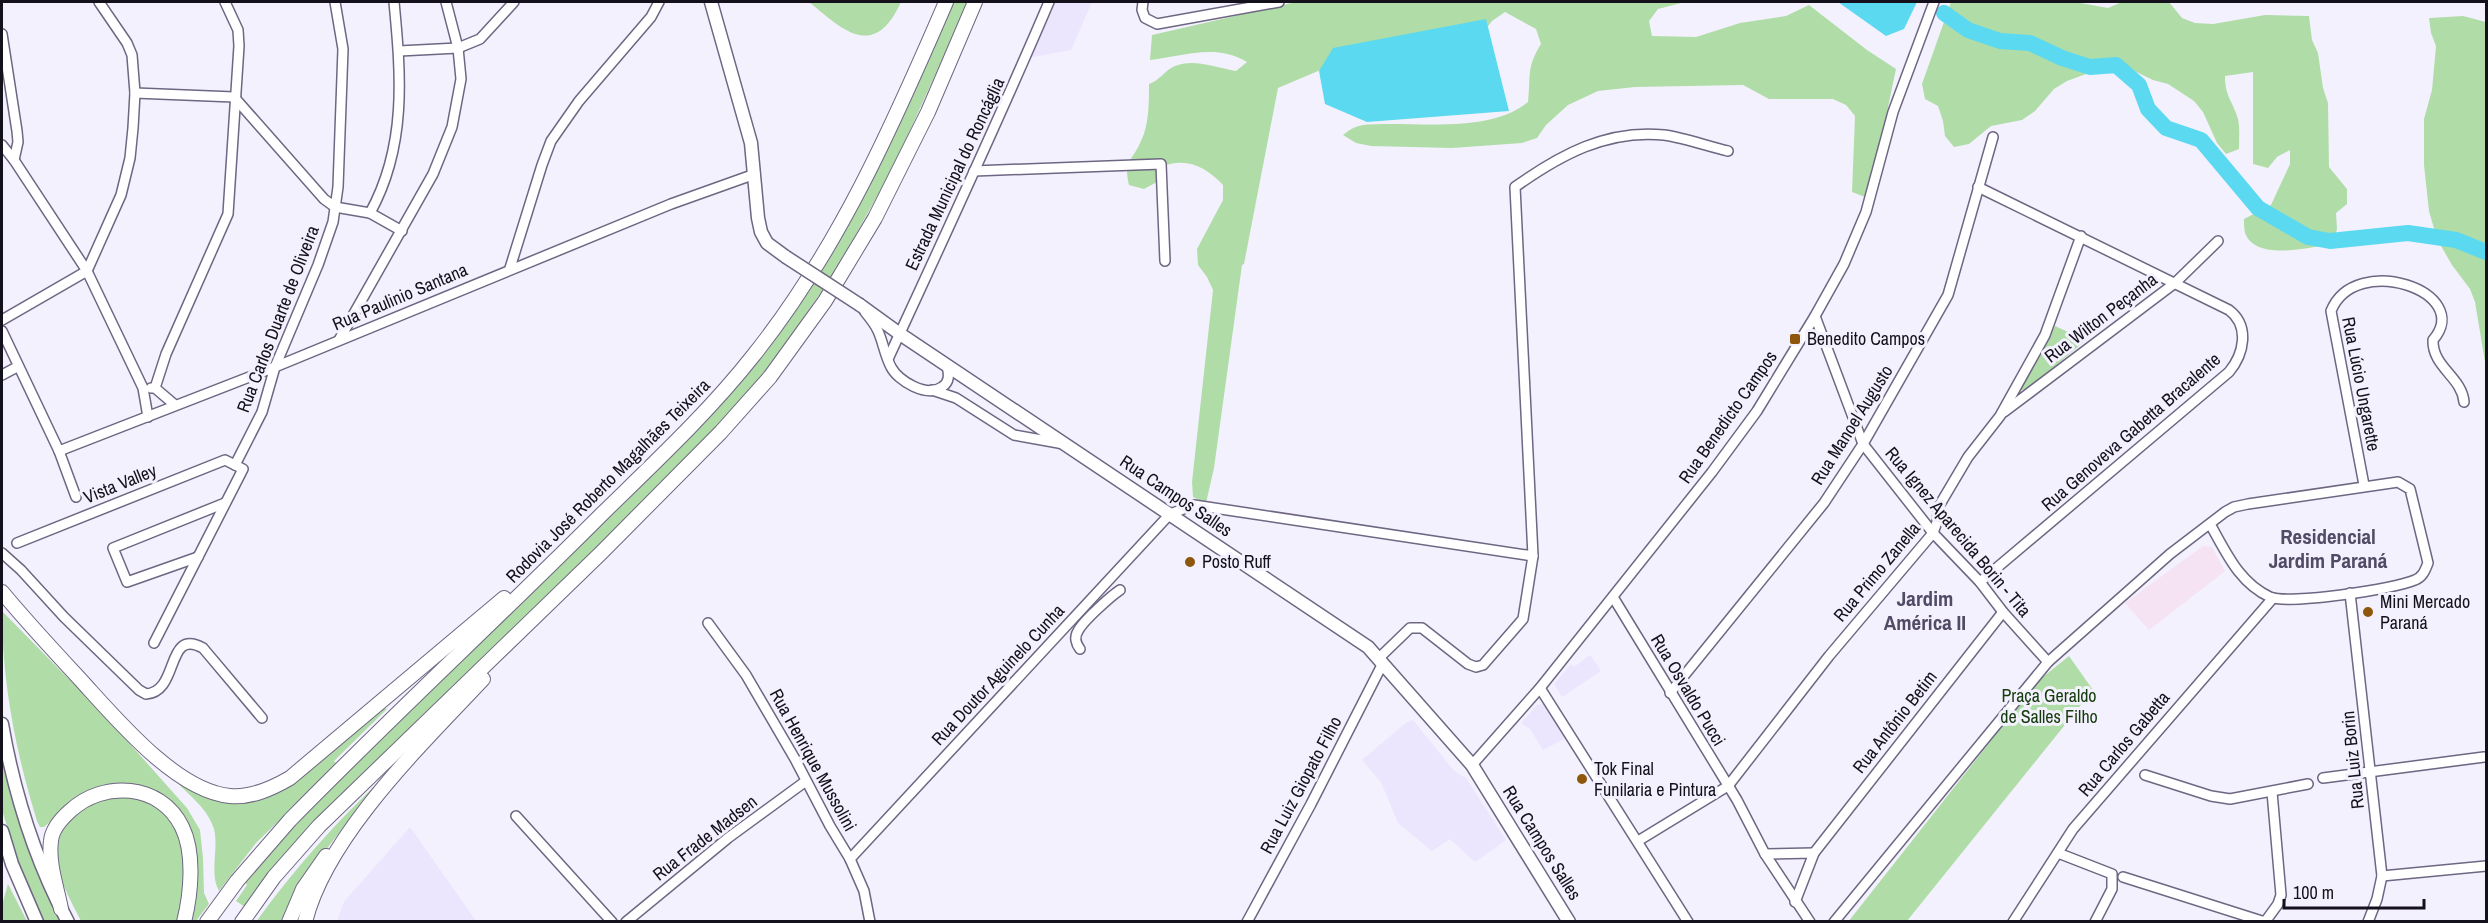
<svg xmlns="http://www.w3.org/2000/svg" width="2488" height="923" viewBox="0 0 2488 923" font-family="'Archivo Narrow',sans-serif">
<rect width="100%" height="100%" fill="#f4f1fe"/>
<!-- built -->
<g fill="#ebe5fd">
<path d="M1053 2H1092L1071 50 1028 58Z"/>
<path d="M1590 655 1601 671 1562 697 1554 684 1571 664 1574 667Z"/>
<path d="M1543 704 1550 707 1568 737 1543 750 1530 729 1521 723 1537 705Z"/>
<path d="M1413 720 1454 771 1466 778 1506 840 1475 862 1450 839 1432 851 1398 823 1381 782 1362 760 1407 722Z"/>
<path d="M410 827 476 921H337L344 902Z"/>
</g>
<!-- education -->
<path fill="#f5e2f3" d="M2203 546 2212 547 2225 571 2149 630 2125 603Z"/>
<!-- green -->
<g fill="#b0dda7">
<path d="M809 2H901C874 61 843 30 809 2Z"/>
<path d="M952 2H968L893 168 834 273 770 367 686 460 338 798 289 851 245 907 236 901 247 885 245 882 279 840 781 329Z"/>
<path d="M1296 2H1685L1658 9 1649 21 1652 36 1696 37 1740 23 1786 16 1809 5 1867 50 1896 69 1878 155 1871 170V184L1865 197 1852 192 1855 116 1846 105 1833 99H1769L1743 85 1635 87 1598 91 1568 105 1546 125 1537 138 1522 143 1452 148 1371 146 1356 143 1343 135C1358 123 1364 125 1382 124 1427 123 1492 132 1528 102 1531 76 1526 68 1541 44L1536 29 1505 12 1492 21 1479 38 1337 63 1278 88 1244 264 1242 265 1214 468 1206 503 1193 497 1192 482 1213 290 1207 277 1198 265 1197 249 1223 200V185C1205 166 1186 157 1161 167L1157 182 1144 189 1129 185C1123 160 1132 162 1141 141 1149 125 1149 102 1149 84 1159 81 1165 70 1175 66 1194 58 1217 68 1236 71L1247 62C1216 43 1183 56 1150 60L1152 35Z"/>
<path d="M1951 2H2075L2108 8 2122 2H2169L2182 18 2195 23 2213 24 2265 15 2309 16 2312 40 2318 53 2323 88 2328 103 2329 167 2347 189V204L2336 213 2337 229 2333 244C2310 247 2256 262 2245 233 2244 229 2244 223 2244 219L2271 205 2290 164V150L2277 157 2268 168 2253 164V72L2225 76C2225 97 2233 101 2238 119 2240 128 2239 139 2239 149L2226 154 2217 143 2203 112 2194 101 2168 84 2153 80 2126 67 2108 66 2067 81 2054 89 2035 111 2022 120 1991 126 1969 144 1954 147 1945 136 1943 121 1938 106 1925 99 1922 84Z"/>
<path d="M2463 16 2486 22V409L2485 362 2475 302 2470 289 2452 265 2437 239 2429 211 2424 165V119L2432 90 2436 46 2431 33 2429 18Z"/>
<path d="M2055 326 2086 340 2028 389 2021 390Z"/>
<path d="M2 611 105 716 187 808 200 830 203 858 204 893 209 904 196 921H191L194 854 152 791 73 801 44 827H40L37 821C16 753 2 683 2 611Z"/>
<path d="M2069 656 2093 690 1907 921 1848 922 2038 681Z"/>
<path d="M380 707 387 709 334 761 337 764 256 843 219 891C209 873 219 849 214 829 208 808 186 793 172 777L214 799 245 801Z"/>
<path d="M2 754 23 833 61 921H44L23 878 2 810Z"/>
<path d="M384 777 387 778 349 820 305 877 284 921 256 922C294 869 337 821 384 777Z"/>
<path d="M127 794C137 798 152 801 161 808 194 836 183 884 180 921H81C64 887 43 855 70 819 74 813 79 806 86 803 98 798 114 797 127 794Z"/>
<path d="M8 884 27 921H2V905Z"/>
</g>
<!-- water -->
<g fill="#5bd9f0">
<path d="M1838 2H1917L1904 29 1886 36Z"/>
<path d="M1486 19 1509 111 1367 122 1325 104 1319 71 1333 48Z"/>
</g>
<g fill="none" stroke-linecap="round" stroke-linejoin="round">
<!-- river -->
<path stroke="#5bd9f0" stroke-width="16" d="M1944 13 1968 30 2000 41 2030 43 2062 58 2090 67 2116 65 2139 85 2148 109 2166 128 2201 140 2258 208 2308 237 2330 241 2408 233 2456 240 2486 252"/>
<!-- minor casing -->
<g stroke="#6e6682" stroke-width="12">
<g id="minor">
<path d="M1143 2 1142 10 1145 18 1157 24 1279 2"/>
<path d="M2 34 17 131 18 142 14 160"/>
<path d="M399 51 458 48 480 39 514 2"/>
<path d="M135 93 234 97 324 199 335 207 370 213 402 231"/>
<path d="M2 145 14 160 87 271 143 388 148 417"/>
<path d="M974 171 1161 164 1165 261"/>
<path d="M1978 187 2229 310C2250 326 2244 354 2229 372L1980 582"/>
<path d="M370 213C407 146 401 75 394 2"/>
<path d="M510 268 542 165 551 141 579 101 651 17 659 2"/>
<path d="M865 312C870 318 875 324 878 331 883 342 885 356 891 367 898 381 927 398 942 387 950 382 949 374 947 366"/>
<path d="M1815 316 1863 444 1933 533 1980 582 2003 612 2048 662"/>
<path d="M2 320 87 271 121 195 130 158 133 128 135 93 132 55 127 43 99 2"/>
<path d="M2 331 59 451 76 497"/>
<path d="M339 340 433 174 452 127 461 79 458 48 446 2"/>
<path d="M888 359C943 240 998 122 1049 2"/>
<path d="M2 375 17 367"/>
<path d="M151 388H155L175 405"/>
<path d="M155 388 166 354 228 214 239 46 238 30 225 2"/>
<path d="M932 390 956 398 1014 435 1064 444"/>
<path d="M2004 412 2175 283 2218 241"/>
<path d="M59 451 275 367 671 204 755 174"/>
<path d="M235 465 262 412 275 367 318 265 333 222 338 187 343 49 335 2"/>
<path d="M2364 485 2331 311C2355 251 2475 292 2433 340 2432 367 2462 377 2464 402"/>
<path d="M17 543 225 460 243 469 154 643"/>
<path d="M2 553 21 570 64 617 139 690 146 694C180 692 165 627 203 648L262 718"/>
<path d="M198 557 127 582 113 548 225 503"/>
<path d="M2350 593 2382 876 2377 899 2368 922"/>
<path d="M1613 597 1737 800 1765 854 1810 922"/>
<path d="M708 623 746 675 795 759 830 826 850 859 864 891 870 922"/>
<path d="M1080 649C1076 644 1074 637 1078 631 1083 621 1111 596 1120 590"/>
<path d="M1379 658 1410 628H1422L1468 664 1476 667 1483 665 1523 619 1533 556"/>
<path d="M1540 688 1688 922"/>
<path d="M1670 693 1824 503 1863 444 1948 295 1993 137"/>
<path d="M1472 765 1540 688 1712 472 1757 411 1815 316 1844 264 1866 212 1893 112 1934 2"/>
<path d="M2145 775 2211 796 2230 799 2308 784"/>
<path d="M2323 778 2484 757"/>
<path d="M516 816 612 922"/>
<path d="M1638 841 1728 786 1829 656 1933 533 1937 522 1939 506 1968 457 2000 416 2045 335 2081 236"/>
<path d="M1814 853 2003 612"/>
<path d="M2058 853 2112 874V889L2095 922"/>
<path d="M1765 854 1814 853 1795 902"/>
<path d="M850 859 1170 514 1194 505 1533 556 1515 187C1560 155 1607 129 1664 135 1685 138 1707 146 1728 151"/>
<path d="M2382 876 2486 866"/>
<path d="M2123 877 2265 922"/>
<path d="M626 922 728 838 806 781"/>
<path d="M1247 922 1311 804 1383 663"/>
<path d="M1834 922 2048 662 2170 554 2225 512 2234 507 2248 504 2398 482 2410 489 2428 563C2425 570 2423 577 2415 580 2395 589 2288 605 2270 597 2239 583 2226 552 2210 524"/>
<path d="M2013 922 2073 829 2273 598"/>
<path d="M2265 922 2278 904 2281 895 2272 792"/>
</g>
</g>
<!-- major casing -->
<g stroke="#6e6682" stroke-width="15">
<g id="major">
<path d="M711 2 751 143 758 218 761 232 767 243 786 257"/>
<path d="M860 305 900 334 1368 647 1472 765 1569 922"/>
<path d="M2 724C14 793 35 860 68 922"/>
<path d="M2 831 12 864 37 922"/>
</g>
</g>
<!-- highway casing -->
<g stroke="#6e6682" stroke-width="16">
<g id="highway">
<path d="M2 592C26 621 52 649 78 677 114 716 175 791 230 796 251 798 271 789 290 778L504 598"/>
<path d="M61 909C57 888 48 863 51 841 52 829 61 819 70 811 103 780 161 783 182 827 195 853 191 894 184 922"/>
<path d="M207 922 237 881 290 820C392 716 499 617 602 514 654 463 708 413 753 356 838 250 893 125 946 2"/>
<path d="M242 922 274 877 319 826 601 553 721 432 770 377 825 301 875 218 928 112 975 2"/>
<path d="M289 922 303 889 326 856"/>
<path d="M305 922C326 836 423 743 483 679"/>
</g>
</g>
<!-- minor -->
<use href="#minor" stroke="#fff" stroke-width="9"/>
<!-- major -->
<use href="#major" stroke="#fff" stroke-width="12"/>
<!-- highway -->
<use href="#highway" stroke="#fff" stroke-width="14"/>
<!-- major-bridge casing -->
<g stroke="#6e6682" stroke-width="15" stroke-linecap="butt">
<path id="major-bridge" d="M786 257 860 305"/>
</g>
<!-- major-bridge -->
<use href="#major-bridge" stroke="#fff" stroke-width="12"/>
</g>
<!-- markers -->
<g fill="#8e570b" stroke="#f4f1fe" stroke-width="2">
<rect x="1789" y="333" width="12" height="12" rx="3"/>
<circle cx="1190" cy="562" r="6"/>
<circle cx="2368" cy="612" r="6"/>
<circle cx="1582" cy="779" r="6"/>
</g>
<g text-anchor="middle" stroke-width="6" stroke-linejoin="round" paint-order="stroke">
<!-- street labels -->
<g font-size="18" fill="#15111c" stroke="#f4f1fe">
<text transform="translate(955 174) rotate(-65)" y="6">Estrada Municipal do Roncáglia</text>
<text transform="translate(400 297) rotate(-23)" y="6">Rua Paulinio Santana</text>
<text transform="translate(2101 318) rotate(-37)" y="6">Rua Wilton Peçanha</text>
<text transform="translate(278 319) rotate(-69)" y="6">Rua Carlos Duarte de Oliveira</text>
<text transform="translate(2361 384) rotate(79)" y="6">Rua Lúcio Ungarette</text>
<text transform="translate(1728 417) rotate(-55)" y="6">Rua Benedicto Campos</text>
<text transform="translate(1852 425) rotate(-58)" y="6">Rua Manoel Augusto</text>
<text transform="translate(2131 432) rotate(-41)" y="6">Rua Genoveva Gabetta Bracalente</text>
<text transform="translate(608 481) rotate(-45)" y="6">Rodovia José Roberto Magalhães Teixeira</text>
<text transform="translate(120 484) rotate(-22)" y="6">Vista Valley</text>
<text transform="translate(1176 496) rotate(34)" y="6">Rua Campos Salles</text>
<text transform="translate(1958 532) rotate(50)" y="6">Rua Ignez Aparecida Borin - Tita</text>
<text transform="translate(1877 572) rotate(-50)" y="6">Rua Primo Zanella</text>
<text transform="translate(998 675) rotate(-47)" y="6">Rua Doutor Aguinelo Cunha</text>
<text transform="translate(1688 690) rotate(59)" y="6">Rua Osvaldo Pucci</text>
<text transform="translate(1895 722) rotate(-52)" y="6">Rua Antônio Betim</text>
<text transform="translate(2124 744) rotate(-50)" y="6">Rua Carlos Gabetta</text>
<text transform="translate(813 760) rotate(61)" y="6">Rua Henrique Mussolini</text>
<text transform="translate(2353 760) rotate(-96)" y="6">Rua Luiz Borin</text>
<text transform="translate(1301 785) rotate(-62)" y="6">Rua Luiz Giopato Filho</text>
<text transform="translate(705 838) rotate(-38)" y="6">Rua Frade Madsen</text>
<text transform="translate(1542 843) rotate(58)" y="6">Rua Campos Salles</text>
</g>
<!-- poi labels -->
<g font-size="18" fill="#15111c" stroke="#f4f1fe" text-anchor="start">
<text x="1807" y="345">Benedito Campos</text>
<text x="1202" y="568">Posto Ruff</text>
<text x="2380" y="608">Mini Mercado<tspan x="2380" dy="21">Paraná</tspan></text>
<text x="1594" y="775">Tok Final<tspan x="1594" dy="21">Funilaria e Pintura</tspan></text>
</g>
<!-- park labels -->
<g font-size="18" fill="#143b0c" stroke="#f4f1fe">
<text x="2049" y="702">Praça Geraldo<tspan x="2049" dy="21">de Salles Filho</tspan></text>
</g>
<!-- quarter labels -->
<g font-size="21" font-weight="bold" fill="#524b65" stroke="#f4f1fe">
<text x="2328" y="544">Residencial<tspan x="2328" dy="24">Jardim Paraná</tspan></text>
<text x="1925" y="606">Jardim<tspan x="1925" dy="24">América II</tspan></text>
</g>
</g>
<!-- border -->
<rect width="2488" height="923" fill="none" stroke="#15111c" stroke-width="6"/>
<!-- scale -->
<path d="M2284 899v9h140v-9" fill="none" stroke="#15111c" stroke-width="3"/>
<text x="2293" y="899" font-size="18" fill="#15111c" stroke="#f4f1fe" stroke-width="4.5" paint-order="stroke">100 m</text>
</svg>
